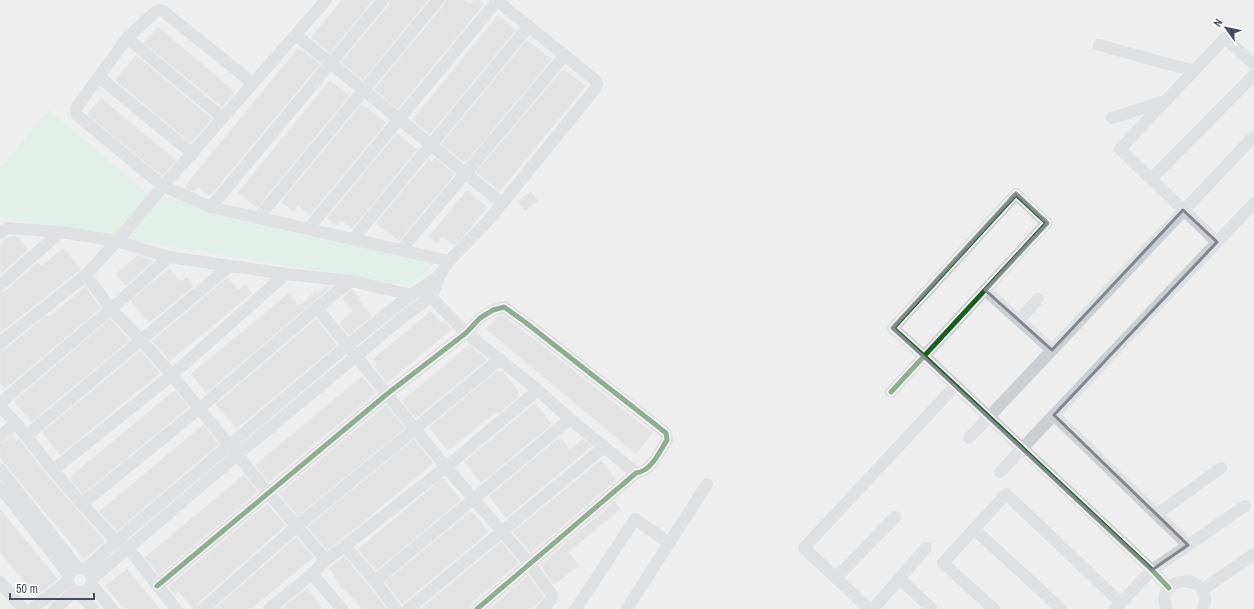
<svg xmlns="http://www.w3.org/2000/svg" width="1254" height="609" viewBox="0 0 1254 609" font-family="'Archivo Narrow',sans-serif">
<rect width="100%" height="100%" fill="#efeeee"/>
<!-- green -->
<path fill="#d2efe2" d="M49 110 147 193 436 262 410 286 0 218V168Z"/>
<!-- building -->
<g fill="#d4d5d7" stroke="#e0e0e1">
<path d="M342 0H373L330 53 311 37Z"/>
<path d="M390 0H428L363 80 341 62 389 5Z"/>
<path d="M445 0H465L470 4 474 0H479L484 4 398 109 374 89 444 5Z"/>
<path d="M498 15 516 30 430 134 412 120Z"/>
<path d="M158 27 235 92 222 107 144 43Z"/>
<path d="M527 40 552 59 465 163 441 144Z"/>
<path d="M298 48 300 50 301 49 320 64 210 196 198 187 194 192 188 189 185 186Z"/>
<path d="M136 55 212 119 191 143 115 80Z"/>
<path d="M563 69 586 86 500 191 476 172Z"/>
<path d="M330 80 349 96 257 208 238 192Z"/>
<path d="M101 98 176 160 162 176 87 114Z"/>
<path d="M361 105 364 108 366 106 386 123 310 215 298 205 293 211 281 202Z"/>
<path d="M397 133 417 150 352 229 341 220 336 226 327 218Z"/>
<path d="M435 158 455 174 399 241 376 223 429 159 432 162Z"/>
<path d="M467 190 487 207 469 230 454 246 442 236 437 243 429 236Z"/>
<path d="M531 191 538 201 525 211 518 201Z"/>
<path d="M10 236H17L28 250 0 275V244Z"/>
<path d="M64 248 81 269 0 333V292L5 291 38 262 41 266Z"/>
<path d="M138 255 153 261 126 286 116 274Z"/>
<path d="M170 269 180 282 187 277 194 286 149 323 131 301 151 283Z"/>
<path d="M228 277 238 290 245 285 252 293 170 361 152 341Z"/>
<path d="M326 286 330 288 206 393 191 374 289 293 299 306 316 291 317 293Z"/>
<path d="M85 287 101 308 5 389 0 383V350L5 349 47 315 49 317Z"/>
<path d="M352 289 360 298 358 300 372 316 349 335 339 323 353 311 342 298Z"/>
<path d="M431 311 441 323 444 321 452 329 387 383 374 366 377 364 373 359Z"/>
<path d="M503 315 653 433 636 454 486 329 497 317Z"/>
<path d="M110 319 130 340 31 422 14 401Z"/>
<path d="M316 319 337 345 236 429 216 404Z"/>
<path d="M469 345 487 360 416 418 402 401Z"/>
<path d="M140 351 160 373 60 455 42 432Z"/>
<path d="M498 370 500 373 502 371 503 372 519 392 517 394 518 397 498 414 496 412 448 451 429 427Z"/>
<path d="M362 376 376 393 269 482 255 465Z"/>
<path d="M175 390 189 407 83 494 69 478Z"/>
<path d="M535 403 551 423 549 424 550 426 481 483 464 462Z"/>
<path d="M386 405 405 428 298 516 279 494Z"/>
<path d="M203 425 219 444 117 531 99 512Z"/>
<path d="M12 436 16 440 18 438 47 475 105 541 84 559 0 458V443L4 442Z"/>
<path d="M560 437 570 450 583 439 592 446 506 518 489 496Z"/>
<path d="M414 439 433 463 360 525 327 550 307 527Z"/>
<path d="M601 460 616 480 531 553 513 532Z"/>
<path d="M244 475 258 492 159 575 145 557Z"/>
<path d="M443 478 461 500 376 571 358 549Z"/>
<path d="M615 501 621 509 568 552 579 565 554 585 540 565Z"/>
<path d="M267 504 286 525 198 603 196 609H193L179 592 175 595 168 587Z"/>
<path d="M0 509 58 579 36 596 0 552Z"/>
<path d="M471 511 489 532 402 604 385 582Z"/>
<path d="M296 537 314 557 251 609H214Z"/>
<path d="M501 542 519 563 472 603 470 609H420Z"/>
<path d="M344 556 369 586 387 609H362L345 589 343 590 329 568Z"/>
<path d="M127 569 143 589 160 609H125L116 599 105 586Z"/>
<path d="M528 575 544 597 536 604 530 609H489Z"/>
<path d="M307 588 323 609H281Z"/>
</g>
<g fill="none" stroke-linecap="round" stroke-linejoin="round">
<!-- minor -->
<g stroke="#cccfd2" stroke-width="12">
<path d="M296 35 502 203"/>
<path d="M127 38 223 118"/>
<path d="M1099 45 1194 71"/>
<path d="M99 77 193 154"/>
<path d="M253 83 163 11 159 10 154 13 127 38 76 108 77 115 163 186 211 207 449 261"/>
<path d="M1112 118 1165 101"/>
<path d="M1151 179 1254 75"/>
<path d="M211 207 383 0"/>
<path d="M258 218 438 0"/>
<path d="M308 229 497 1"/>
<path d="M0 233 7 228 60 232 117 241 169 257 286 274 351 281 412 295"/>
<path d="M353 239 529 26"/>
<path d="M1217 242 1120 149 1225 38 1254 64"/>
<path d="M401 250 565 55"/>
<path d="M86 275 111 309 141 340 172 375 269 494 326 560"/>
<path d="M0 285 60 232"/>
<path d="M985 290 1052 350"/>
<path d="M424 292 431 297 466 333 538 390 570 419 636 473"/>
<path d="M317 308 446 467 530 564 552 595 551 600 542 609"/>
<path d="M1019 320 1038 299"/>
<path d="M0 343 86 275 117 241 163 186 326 0"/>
<path d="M891 392 1047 223 1016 194 893 328 924 356 1152 570 1169 588"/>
<path d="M0 403 111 309 169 257"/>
<path d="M0 406 16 423 53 470 82 504 116 541 128 548 176 609"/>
<path d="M1054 415 1188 545"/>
<path d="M0 436 16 423"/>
<path d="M26 436 230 266"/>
<path d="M969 438 1254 136"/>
<path d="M0 469 78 568"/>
<path d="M53 470 172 375 286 274"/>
<path d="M1000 472 1254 203"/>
<path d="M0 487 69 575"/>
<path d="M82 504 200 408 317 308 351 281"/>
<path d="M1157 514 1221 468"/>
<path d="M974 529 1061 609"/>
<path d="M345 546 375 581 396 609"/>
<circle cx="80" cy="580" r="12"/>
<path d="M86 569 116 541 348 345 399 304 439 276 449 261 487 222 595 89 597 83 594 79 496 0"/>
<path d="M312 574 342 609"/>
<path d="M93 578 237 455 407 314C423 302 436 298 439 276"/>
<path d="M836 578 895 517"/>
<path d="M899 578 932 609"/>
<path d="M375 581 570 419"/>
<path d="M0 582 23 609"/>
<path d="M92 585 112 609"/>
<path d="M157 586 387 394 466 333 480 318 493 310 504 307 525 322 661 429 666 433 667 440C659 452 652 471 636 473L477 609"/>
<path d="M1202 590 1254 554"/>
<path d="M79 593 93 609"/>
<path d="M32 609 68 581"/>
<path d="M55 609 74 592"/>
<path d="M203 609 297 526 500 359"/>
<path d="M269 609 312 574 326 560 345 546 446 467 538 390"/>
<path d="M408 609 604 447"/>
<path d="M576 609 635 519 669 543"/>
<path d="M627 609 707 484"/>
<path d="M869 609 804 548 955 386"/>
<path d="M873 609 926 548"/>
<path d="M994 609 943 563 1006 494 1121 603"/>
<path d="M1115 609 1152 570 1245 506"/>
<path d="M1167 609C1152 573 1217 572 1203 609"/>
</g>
<!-- cycleway casing -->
<g stroke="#fff" stroke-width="8">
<g id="cycleway">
<path d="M891 392 1047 223 1016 194 893 328 924 356 1152 570 1169 588"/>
<path d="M157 586 387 394 466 333 480 318 493 310 504 307 525 322 661 429 666 433 667 440C659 452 652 471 636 473L477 609"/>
</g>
</g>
<!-- cycleway -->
<use href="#cycleway" stroke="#1b5e20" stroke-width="5"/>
</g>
<!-- marked area -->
<path d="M0 0H1254V609H0ZM1016 194 1047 223 985 290 1052 350 1183 210 1217 242 1054 415 1188 545 1152 570 893 328Z" fill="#efeeee" fill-opacity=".55" fill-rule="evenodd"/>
<path fill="none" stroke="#80858e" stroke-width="3" stroke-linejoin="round" d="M1016 194 1047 223 985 290 1052 350 1183 210 1217 242 1054 415 1188 545 1152 570 893 328Z"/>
<!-- north arrow -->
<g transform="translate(1226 28) rotate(303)" stroke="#ffffff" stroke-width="3" paint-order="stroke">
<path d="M0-3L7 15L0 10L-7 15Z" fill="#454d5b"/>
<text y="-6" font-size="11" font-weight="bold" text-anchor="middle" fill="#454d5b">N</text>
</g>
<!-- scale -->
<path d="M10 593v6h84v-6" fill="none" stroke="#454d5b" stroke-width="2"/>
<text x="16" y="593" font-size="12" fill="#454d5b" stroke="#ffffff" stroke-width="3" paint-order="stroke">50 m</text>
</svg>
